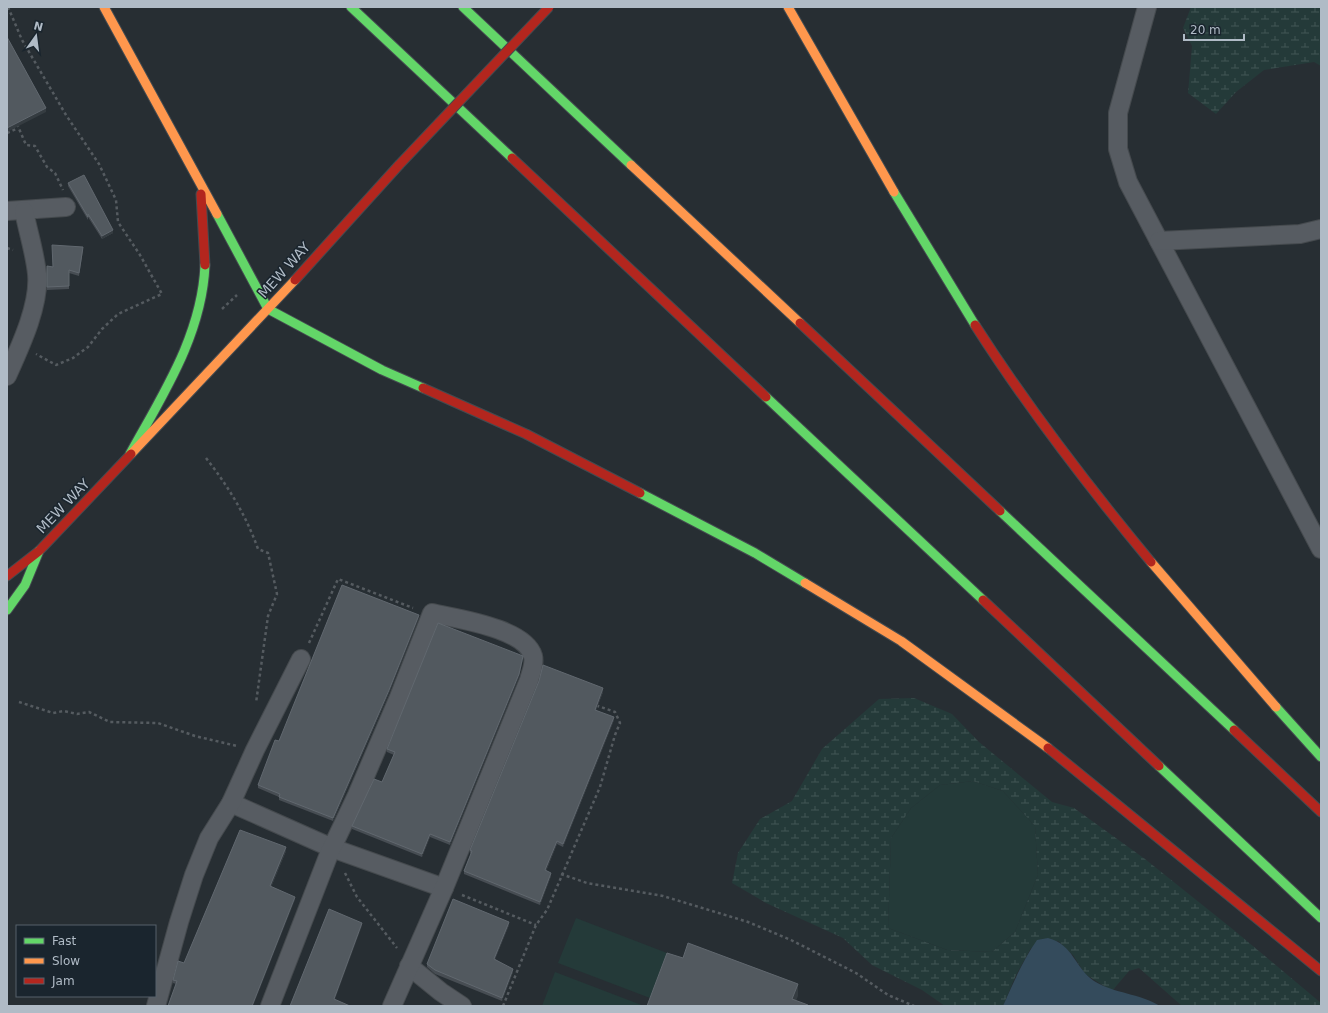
<svg xmlns="http://www.w3.org/2000/svg" width="1328" height="1013" viewBox="0 0 1328 1013" font-family="'DejaVu Sans',sans-serif">
<defs>
<pattern id="wetland-marsh" width="20" height="14" patternUnits="userSpaceOnUse"><rect width="20" height="14" fill="#243a39"/><path d="M1 5h8M5 5V1M11 12h8M15 12V8" fill="none" stroke="#415554"/></pattern>
</defs>
<rect width="100%" height="100%" fill="#272e33"/>
<!-- green -->
<g fill="#243a39">
<path d="M973 781 1003 791 1035 826 1038 875 1015 932 992 952 947 950 888 928 891 838 911 808 940 785Z"/>
<path d="M576 918 667 953 650 998 558 963Z"/>
<path d="M555 972 644 1006H542Z"/>
</g>
<!-- wetland -->
<g fill="url(#wetland-marsh)" fill-rule="evenodd">
<path d="M1191 7H1321V66L1314 62 1264 70 1236 92 1216 114 1188 93 1192 46 1183 28Z"/>
<path d="M914 698 952 714 979 742 1052 802 1074 808 1145 859 1235 931 1321 1003V1006H1182L1139 968 1129 971 1112 991 1085 974 1073 955 1058 941 1031 948 1016 975 1003 1006H945L922 990 872 965 843 938 766 903 732 883 738 853 760 819 792 801 822 749 879 699ZM973 781 1003 791 1035 826 1038 875 1015 932 992 952 947 950 888 928 891 838 911 808 940 785Z"/>
</g>
<!-- water -->
<path fill="#344b5c" d="M1048 938C1074 945 1074 967 1094 981 1115 994 1139 993 1160 1006H1003C1013 983 1023 960 1037 940Z"/>
<g fill="none" stroke-linecap="round" stroke-linejoin="round">
<!-- street casing -->
<g stroke="#454a4e" stroke-width="20">
<g id="street">
<path d="M1147 7 1118 113V149L1128 182 1321 549"/>
<path d="M7 211 66 207"/>
<path d="M1159 241 1300 234 1321 229"/>
<path d="M7 376C20 347 40 305 37 274 35 253 28 232 24 211"/>
<path d="M231 803 332 848 444 888"/>
<path d="M409 966 441 992 462 1006"/>
<path d="M156 1006 179 922 194 875 209 838 231 803 255 750 301 659"/>
<path d="M270 1006 329 854 357 795 399 697 432 613C457 619 525 628 533 656 535 664 531 672 529 680L444 888 392 1006"/>
</g>
</g>
<!-- fast casing -->
<g stroke="#444b50" stroke-width="11">
<g id="fast">
<path d="M351 7 512 158"/>
<path d="M463 7 631 165"/>
<path d="M894 192 975 325"/>
<path d="M217 214 268 309 382 370 423 388"/>
<path d="M766 397 983 600"/>
<path d="M130 454C163 394 202 335 205 265"/>
<path d="M640 493 755 553 805 583"/>
<path d="M1000 511 1234 730"/>
<path d="M7 610 25 585 39 551"/>
<path d="M1276 707 1321 757"/>
<path d="M1159 766 1321 918"/>
</g>
</g>
<!-- slow casing -->
<g stroke="#444b50" stroke-width="11">
<g id="slow">
<path d="M104 7 217 214"/>
<path d="M788 7 894 192"/>
<path d="M631 165 800 323"/>
<path d="M131 454 295 280"/>
<path d="M1151 562 1276 707"/>
<path d="M805 583 901 641 1048 748"/>
</g>
</g>
<!-- jam casing -->
<g stroke="#444b50" stroke-width="11">
<g id="jam">
<path d="M512 158 766 397"/>
<path d="M201 194 205 265"/>
<path d="M295 280 399 165"/>
<path d="M800 323 1000 511"/>
<path d="M975 325C1028 408 1088 486 1151 562"/>
<path d="M423 388 526 434 640 493"/>
<path d="M7 576 39 551 131 454"/>
<path d="M983 600 1159 766"/>
<path d="M1234 730 1321 812"/>
<path d="M1048 748 1321 971"/>
</g>
</g>
<!-- path -->
<g stroke="#555b60" stroke-width="2.5" stroke-dasharray="3 3" stroke-linecap="butt">
<path d="M8 7 22 40 66 115 99 164 116 200 118 222 140 255 162 294 118 314 102 329 88 347 73 358 56 365 36 354"/>
<path d="M17 124 26 145 35 146 47 167 55 173 63 190"/>
<path d="M7 133 18 128"/>
<path d="M7 248 13 250"/>
<path d="M222 309 237 295"/>
<path d="M206 458C228 486 246 515 258 549L268 553 277 594 268 616 256 703"/>
<path d="M309 643 338 579 413 608"/>
<path d="M19 702 53 713 64 711 77 714 89 712 110 722 158 723 195 736 237 746"/>
<path d="M345 873 357 897 397 948"/>
<path d="M561 874 587 883 663 896 748 922 791 940 856 973 888 995 914 1006"/>
<path d="M462 895 536 925"/>
<path d="M503 1006 536 925 547 910 600 787 615 735 620 723 615 712 595 705"/>
</g>
<!-- street -->
<use href="#street" stroke="#575c62" stroke-width="18"/>
<!-- fast -->
<use href="#fast" stroke="#63d668" stroke-width="9"/>
<!-- slow -->
<use href="#slow" stroke="#ff974d" stroke-width="9"/>
<!-- jam -->
<use href="#jam" stroke="#b3261e" stroke-width="9"/>
<!-- jam-bridge casing -->
<g stroke="#444b50" stroke-width="11" stroke-linecap="butt">
<path id="jam-bridge" d="M399 165 549 7"/>
</g>
<!-- jam-bridge -->
<use href="#jam-bridge" stroke="#b3261e" stroke-width="9"/>
</g>
<!-- wall -->
<g fill="#474d53">
<path d="M68 183 113 233 102 239 88 217V220L68 186Z"/>
<path d="M83 250 79 276 69 273V289L47 290V266L53 267Z"/>
<path d="M419 618 389 693 333 821 279 800V797L258 788V785L279 741Z"/>
<path d="M523 659 519 677 450 845 430 837 422 857 352 829V826L382 782 394 755 387 752V749Z"/>
<path d="M603 692 596 710 614 720 563 847 557 844 546 871 551 876 540 905 464 874V871L471 854 470 853V850Z"/>
<path d="M286 851 271 887 295 900 176 984 173 983V980L184 963Z"/>
<path d="M509 925 495 959 513 972 502 1001 435 974 427 967V964Z"/>
</g>
<!-- shaded-wall -->
<g fill="#353c41">
<path d="M46 108V112L7 132V128Z"/>
<path d="M113 230V233L102 239V236Z"/>
<path d="M419 615V618L389 693 333 821V818Z"/>
<path d="M523 656V659L519 677 450 845V842Z"/>
<path d="M603 688V692L595 713V710Z"/>
<path d="M614 717V720L563 847V844Z"/>
<path d="M430 834V837L422 857V854Z"/>
<path d="M557 841V844L545 874V870Z"/>
<path d="M286 847V851L270 890V886Z"/>
<path d="M551 873V876L540 905V902Z"/>
<path d="M295 897V900L253 1006H252Z"/>
<path d="M509 922V925L494 962V959Z"/>
<path d="M362 923V926L334 1002V999Z"/>
<path d="M513 969V972L502 1001V998Z"/>
<path d="M798 984V996L794 1006 792 999Z"/>
</g>
<!-- building -->
<g fill="#52595f" stroke="#61686f">
<path d="M7 37 46 108 7 128Z"/>
<path d="M84 175 113 230 102 236 88 214V217L68 183Z"/>
<path d="M52 245 83 247 79 273 69 270V286L47 287V266L53 267Z"/>
<path d="M342 585 419 615 389 690 333 818 279 797 280 794 258 785 275 740 279 741Z"/>
<path d="M438 623 523 656 519 674 450 842 430 834 422 854 352 826 374 779 382 782 395 752 387 749Z"/>
<path d="M543 665 603 688 595 710 614 717 563 844 557 841 545 870 551 873 540 902 464 871 472 851 470 850 539 681Z"/>
<path d="M240 830 286 847 270 886 295 897 252 1006H168L177 981 173 980 178 961 184 963Z"/>
<path d="M453 899 509 922 494 959 513 969 502 998 435 970 427 964Z"/>
<path d="M329 909 362 923 334 999 350 1006H290Z"/>
<path d="M688 943 798 984 792 999 808 1005V1006H647L667 953 683 958Z"/>
</g>
<g text-anchor="middle" stroke-width="3" stroke-linejoin="round" paint-order="stroke">
<!-- street labels -->
<g font-size="14" fill="#b0bbc6" stroke="#1a252e">
<text transform="translate(284 270) rotate(-48)" y="5">MEW WAY</text>
<text transform="translate(63 506) rotate(-46)" y="5">MEW WAY</text>
</g>
</g>
<!-- border -->
<rect width="1328" height="1013" fill="none" stroke="#b0bbc6" stroke-width="16"/>
<!-- legend -->
<rect x="16" y="925" width="140" height="72" fill="#1a252e" stroke="#56616b"/>
<rect x="24" y="938" width="20" height="6" fill="#63d668" stroke="#56616b"/>
<text x="52" y="945" font-size="12" fill="#b0bbc6">Fast</text>
<rect x="24" y="958" width="20" height="6" fill="#ff974d" stroke="#56616b"/>
<text x="52" y="965" font-size="12" fill="#b0bbc6">Slow</text>
<rect x="24" y="978" width="20" height="6" fill="#b3261e" stroke="#56616b"/>
<text x="52" y="985" font-size="12" fill="#b0bbc6">Jam</text>
<!-- north arrow -->
<g transform="translate(36 36) rotate(14)" stroke="#1a252e" stroke-width="3" paint-order="stroke">
<path d="M0-3L7 15L0 10L-7 15Z" fill="#b0bbc6"/>
<text y="-6" font-size="11" font-weight="bold" text-anchor="middle" fill="#b0bbc6">N</text>
</g>
<!-- scale -->
<path d="M1184 34v6h60v-6" fill="none" stroke="#b0bbc6" stroke-width="2"/>
<text x="1190" y="34" font-size="12" fill="#b0bbc6" stroke="#1a252e" stroke-width="3" paint-order="stroke">20 m</text>
</svg>
